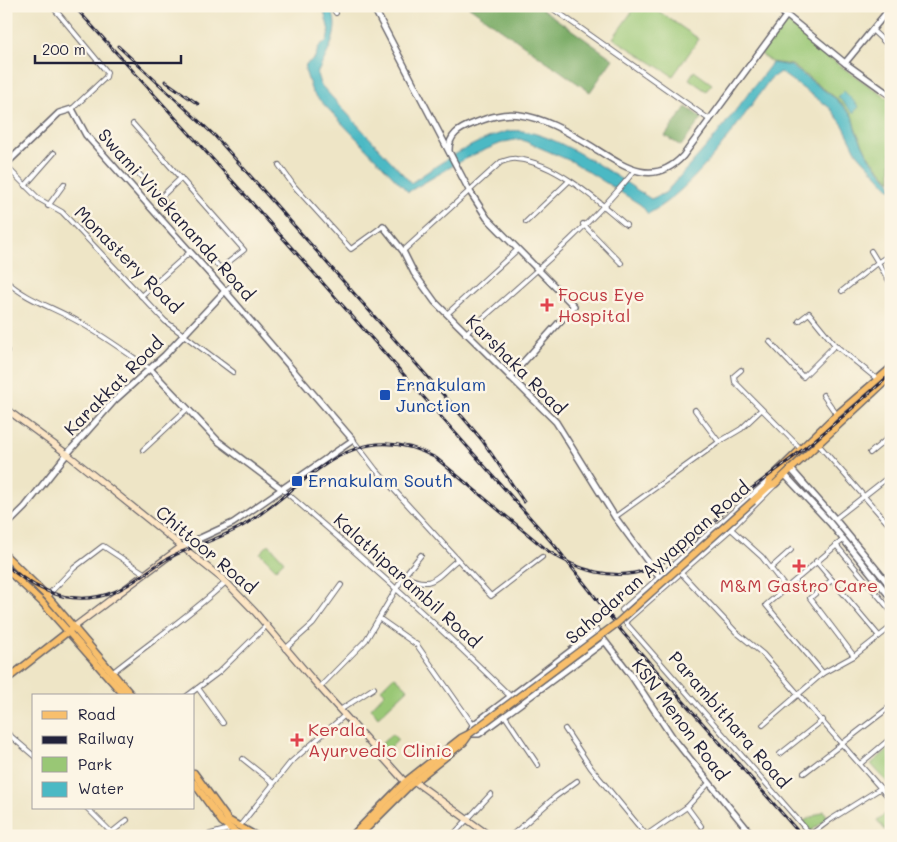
<svg xmlns="http://www.w3.org/2000/svg" width="897" height="842" viewBox="0 0 897 842" font-family="Mali,sans-serif">
<rect width="100%" height="100%" fill="#fcf5e5"/>
<filter id="ink" filterUnits="userSpaceOnUse"><feTurbulence type="fractalNoise" baseFrequency=".02" numOctaves="2"/><feDisplacementMap in="SourceGraphic" scale="10" xChannelSelector="R" yChannelSelector="G"/><feConvolveMatrix kernelMatrix="1 2 1 2 8 2 1 2 1" color-interpolation-filters="sRGB"/></filter>
<filter id="wash" filterUnits="userSpaceOnUse"><feTurbulence type="fractalNoise" baseFrequency=".0096" numOctaves="4" result="noise"/><feDisplacementMap in="SourceGraphic" scale="20" xChannelSelector="R" yChannelSelector="G"/><feGaussianBlur stdDeviation="1.12" result="paint"/><feColorMatrix in="noise" values="0 0 0 0 0 0 0 0 0 0 0 0 0 0 0 0 0 1.4 0 .05"/><feComposite in="paint" operator="in"/></filter>
<g filter="url(#wash)">
<rect width="100%" height="100%" fill="#eee5c6"/>
<!-- green -->
<g fill="#99c775" stroke="#5e7458">
<path d="M636 6H651L699 39 673 76 613 38Z"/>
<path d="M786 21 838 64 891 101V181L869 157 855 128 852 115 836 98 792 65 771 62 761 54Z"/>
<path d="M694 71 712 84 706 91 689 79Z"/>
<path d="M269 544 284 561 276 569 260 553Z"/>
<path d="M394 676 408 689 378 717 371 708 385 693 381 689Z"/>
<path d="M392 734 398 740 384 754 378 747Z"/>
<path d="M891 747V786L871 764Z"/>
<path d="M891 810V836H890L877 820Z"/>
<path d="M824 811 828 818 811 831 802 822Z"/>
</g>
<!-- forest -->
<g fill="#7aac66" stroke="#4e6750">
<path d="M468 6H538L613 59 590 92Z"/>
<path d="M686 107 702 118 681 146 665 136Z"/>
</g>
<!-- water -->
<g fill="#4bb9c4" stroke="#366e80">
<path d="M323 6H329C344 28 327 53 317 74L320 84 411 183C440 163 471 142 505 132 543 121 619 179 651 199L665 193 715 137 772 63 791 66 836 99 852 116 855 129 869 158 891 183V190L857 153 843 125 830 108 780 72 770 79C737 125 698 186 648 214L641 205 573 162 520 139 504 142 468 157 408 192 312 92 305 70 306 64 314 59 320 45 327 41 329 31Z"/>
<path d="M844 91 859 107 853 113 838 97Z"/>
</g>
</g>
<g filter="url(#ink)">
<g fill="none" stroke-linecap="round" stroke-linejoin="round">
<!-- minor casing -->
<g stroke="#69666c" stroke-width="6">
<g id="minor">
<path d="M52 6 107 72 106 77 72 109"/>
<path d="M331 6 336 13"/>
<path d="M549 6 710 120"/>
<path d="M872 30 891 48"/>
<path d="M6 38 8 37"/>
<path d="M133 124 244 250 221 268"/>
<path d="M110 144 161 197 233 284 225 291"/>
<path d="M279 165 294 186 351 249 383 226"/>
<path d="M6 166 39 199 62 212 165 321 233 372"/>
<path d="M25 186 54 153"/>
<path d="M161 197 181 178"/>
<path d="M48 206 64 184"/>
<path d="M526 222 569 181"/>
<path d="M583 224 621 263"/>
<path d="M403 251 501 162C505 161 512 158 516 159 555 162 598 201 626 225"/>
<path d="M871 251 891 284"/>
<path d="M6 281C27 300 55 308 79 322 104 336 127 353 150 369"/>
<path d="M842 291 877 263 891 254"/>
<path d="M141 296 190 252"/>
<path d="M447 314 517 250"/>
<path d="M799 321 809 313 835 345 877 379"/>
<path d="M465 334C522 283 587 230 635 170"/>
<path d="M770 342 803 377 835 345"/>
<path d="M6 351H7"/>
<path d="M741 370 734 376 735 382 801 449"/>
<path d="M823 395 837 415"/>
<path d="M695 410 719 442"/>
<path d="M353 440 376 470 491 596 542 557"/>
<path d="M818 444 891 527"/>
<path d="M143 450 187 409"/>
<path d="M870 453 888 438 891 442"/>
<path d="M775 485 731 529 625 622 812 836"/>
<path d="M282 489C361 556 437 624 511 697"/>
<path d="M615 517 719 442 741 429 761 410"/>
<path d="M835 519 891 475"/>
<path d="M731 529 762 557 786 588"/>
<path d="M836 545 891 611"/>
<path d="M816 561 879 636"/>
<path d="M771 568 791 550"/>
<path d="M681 573 736 632 763 654 891 800"/>
<path d="M404 576 421 555"/>
<path d="M832 580 810 598 854 656"/>
<path d="M47 596 74 568 103 546 144 573"/>
<path d="M627 615 622 610 770 479"/>
<path d="M380 619 417 645 473 725"/>
<path d="M285 649 313 624 341 585"/>
<path d="M113 672C151 642 190 615 226 582"/>
<path d="M823 673 766 605 844 539"/>
<path d="M198 688 223 723"/>
<path d="M319 688 366 640 404 576C433 590 435 578 457 560"/>
<path d="M187 696 219 672 267 625"/>
<path d="M340 710 374 688"/>
<path d="M505 716 538 765"/>
<path d="M763 725 823 673 854 656 891 627"/>
<path d="M565 729 591 768 647 836"/>
<path d="M6 732 34 756"/>
<path d="M780 754 823 720"/>
<path d="M243 759 272 782"/>
<path d="M860 764 891 738"/>
<path d="M804 773 891 706"/>
<path d="M687 807 701 826"/>
<path d="M87 808 115 836"/>
<path d="M239 827 290 763 345 715"/>
<path d="M112 832 127 820"/>
<path d="M810 835 830 820 881 788"/>
<path d="M204 836 229 829"/>
<path d="M452 836 491 794"/>
<path d="M511 836 555 797 577 781"/>
<path d="M645 836 687 807 709 783"/>
</g>
</g>
<!-- tertiary casing -->
<g stroke="#69666c" stroke-width="8">
<g id="tertiary">
<path d="M373 6 469 190 487 218 574 306 510 377"/>
<path d="M775 6 845 63 891 96"/>
<path d="M845 63 891 7"/>
<path d="M449 150C449 135 459 129 472 124 487 118 504 112 520 115 543 118 566 131 586 143 618 162 650 191 683 156L786 16"/>
<path d="M6 164 59 113 72 109 86 135 225 291 353 440 233 523 181 547"/>
<path d="M383 226 403 251 414 273 435 302 556 422 615 517 659 577"/>
<path d="M150 369 218 441 282 489"/>
<path d="M791 469 835 519 891 587"/>
<path d="M785 475 830 523 891 598"/>
<path d="M6 526 25 507 67 454 114 401 165 355 225 291"/>
<path d="M604 642 479 734H469L473 725 597 631 631 675 673 738 747 829 755 836"/>
</g>
</g>
<!-- secondary casing -->
<g stroke="#69666c" stroke-width="8">
<g id="secondary">
<path d="M890 6 891 7"/>
<path d="M6 409 67 454 226 582 255 612 313 680 405 782"/>
<path d="M74 627 181 547"/>
<path d="M414 781 490 836"/>
</g>
</g>
<!-- primary casing -->
<g stroke="#69666c" stroke-width="9">
<g id="primary">
<path d="M769 486 770 479 833 418 891 368"/>
<path d="M753 501 769 486 775 484 891 376"/>
<path d="M6 556 47 596 132 696"/>
<path d="M6 569 42 602 125 696"/>
<path d="M6 680 70 630"/>
<path d="M194 773 228 820 256 836"/>
<path d="M194 783 222 822 241 836"/>
<path d="M352 836 405 782 461 738 469 734"/>
<path d="M359 836 409 786 464 742 469 735"/>
</g>
</g>
<!-- minor -->
<use href="#minor" stroke="#fff" stroke-width="4"/>
<!-- tertiary -->
<use href="#tertiary" stroke="#fff" stroke-width="5"/>
<!-- secondary -->
<use href="#secondary" stroke="#fce5c4" stroke-width="5.5"/>
<!-- primary -->
<use href="#primary" stroke="#f8bf6c" stroke-width="6"/>
<!-- rail casing -->
<g stroke="#22223b" stroke-width="3">
<g id="rail">
<path d="M74 6 245 195 555 546 624 634 802 836"/>
<path d="M118 46 215 136 449 401 482 440 524 502"/>
<path d="M165 81 198 104"/>
<path d="M6 565C36 591 73 608 114 592 132 585 148 570 165 560 190 546 219 540 244 525 309 485 352 413 436 458L548 551C577 570 614 582 649 569 683 556 708 525 735 502 761 480 790 461 816 439 842 418 866 396 891 374"/>
</g>
</g>
<!-- rail -->
<use href="#rail" stroke="#fcf5e5" stroke-width="1" stroke-dasharray="4" stroke-linecap="butt"/>
<!-- primary-bridge casing -->
<g stroke="#69666c" stroke-width="9" stroke-linecap="butt">
<path id="primary-bridge" d="M469 734 616 624 753 501"/>
</g>
<!-- primary-bridge -->
<use href="#primary-bridge" stroke="#f8bf6c" stroke-width="6"/>
</g>
</g>
<!-- markers -->
<g fill="#e0444e" stroke="#fcf5e5" stroke-width="2">
<path d="M544.5 297.5h5v5h5v5h-5v5h-5v-5h-5v-5h5z"/>
<path d="M796.5 558.5h5v5h5v5h-5v5h-5v-5h-5v-5h5z"/>
<path d="M294.5 732.5h5v5h5v5h-5v5h-5v-5h-5v-5h5z"/>
</g>
<g fill="#1a4fb4" stroke="#fcf5e5" stroke-width="2">
<rect x="379" y="389" width="12" height="12" rx="2.5"/>
<rect x="291" y="475" width="12" height="12" rx="2.5"/>
</g>
<g text-anchor="middle" stroke-width="5" stroke-linejoin="round" paint-order="stroke">
<!-- street labels -->
<g font-size="18" fill="#22223b" stroke="#fcf5e5">
<text transform="translate(176 215) rotate(48)" y="6">Swami Vivekananda Road</text>
<text transform="translate(128 260) rotate(45)" y="6">Monastery Road</text>
<text transform="translate(516 365) rotate(45)" y="6">Karshaka Road</text>
<text transform="translate(114 386) rotate(-45)" y="6">Karakkat Road</text>
<text transform="translate(206 550) rotate(40)" y="6">Chittoor Road</text>
<text transform="translate(658 563) rotate(-41)" y="6">Sahodaran Ayyappan Road</text>
<text transform="translate(407 581) rotate(42)" y="6">Kalathiparambil Road</text>
<text transform="translate(680 720) rotate(53)" y="6">KSN Menon Road</text>
<text transform="translate(729 720) rotate(49)" y="6">Parambithara Road</text>
</g>
<!-- health labels -->
<g font-size="18" fill="#be3a42" stroke="#fcf5e5" text-anchor="start">
<text x="558" y="301">Focus Eye<tspan x="558" dy="21">Hospital</tspan></text>
<text x="799" y="592" text-anchor="middle">M&amp;M Gastro Care</text>
<text x="308" y="736">Kerala<tspan x="308" dy="21">Ayurvedic Clinic</tspan></text>
</g>
<!-- transit labels -->
<g font-size="18" fill="#164399" stroke="#fcf5e5" text-anchor="start">
<text x="396" y="391">Ernakulam<tspan x="396" dy="21">Junction</tspan></text>
<text x="308" y="487">Ernakulam South</text>
</g>
</g>
<!-- margin -->
<rect width="897" height="842" fill="none" stroke="#fcf5e5" stroke-width="25"/>
<!-- legend -->
<rect x="32" y="694" width="162" height="115" fill="#fcf5e5" stroke="#a5a1a1"/>
<rect x="42" y="711" width="25" height="8" fill="#f8bf6c" stroke="#a5a1a1"/>
<text x="78" y="720" font-size="15" fill="#22223b">Road</text>
<rect x="42" y="736" width="25" height="8" fill="#22223b" stroke="#a5a1a1"/>
<text x="78" y="744" font-size="15" fill="#22223b">Railway</text>
<rect x="42" y="757" width="25" height="15" fill="#99c775" stroke="#a5a1a1"/>
<text x="78" y="770" font-size="15" fill="#22223b">Park</text>
<rect x="42" y="782" width="25" height="15" fill="#4bb9c4" stroke="#a5a1a1"/>
<text x="78" y="794" font-size="15" fill="#22223b">Water</text>
<!-- scale -->
<path d="M35 55v8h146v-8" fill="none" stroke="#22223b" stroke-width="2.5"/>
<text x="42" y="55" font-size="15" fill="#22223b" stroke="#fcf5e5" stroke-width="4" paint-order="stroke">200 m</text>
</svg>
